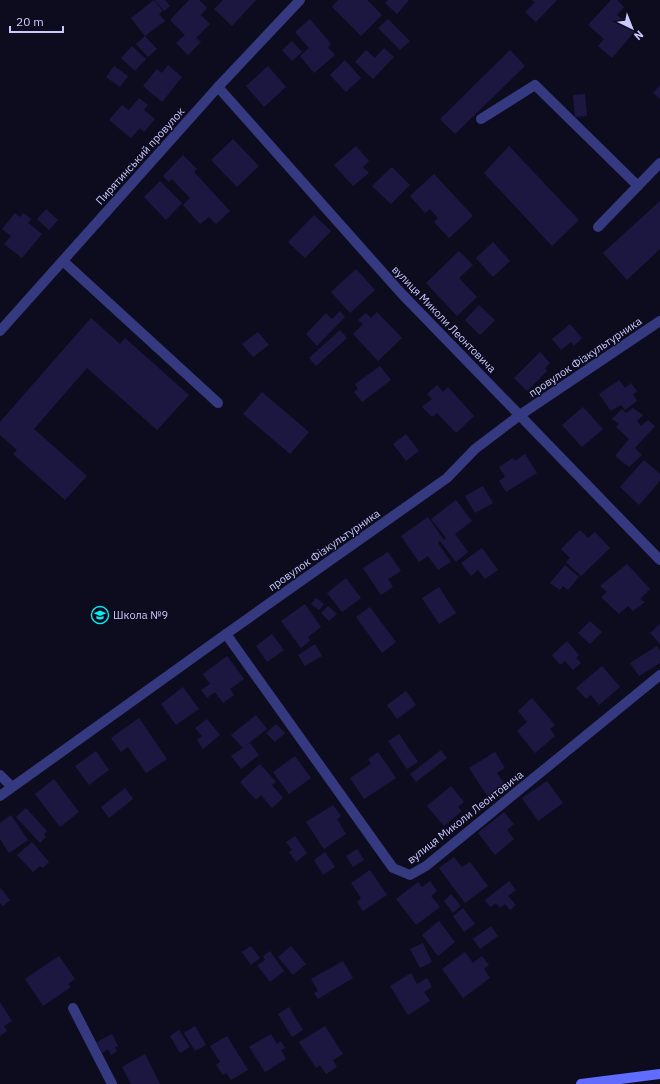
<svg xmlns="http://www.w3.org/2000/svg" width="660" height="1084" viewBox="0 0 660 1084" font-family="'IBM Plex Sans',sans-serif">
<rect width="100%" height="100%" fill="#0d0c1f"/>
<!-- building -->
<g fill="#1c1740">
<path d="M154 0 163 11 159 14 165 21 145 36 131 18Z"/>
<path d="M155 0H165L170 6 164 11Z"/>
<path d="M189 0H199L207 8 201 15 210 24 196 38 201 42 188 55 176 43 185 35 170 20Z"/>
<path d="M223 0H256L232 26 214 9Z"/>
<path d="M338 0H367L382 15 361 36 332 7Z"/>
<path d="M388 0H409L397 14 385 3Z"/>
<path d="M532 0H557L536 22 525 12 535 2Z"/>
<path d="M611 0H617L624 7 617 15 635 31 612 58 598 46 604 39 588 25Z"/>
<path d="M310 19 331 44 328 47 335 55 314 73 300 56 309 48 295 32Z"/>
<path d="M388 19 410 41 400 50 378 28Z"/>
<path d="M145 36 157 49 148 57 136 44Z"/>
<path d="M292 41 302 52 292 61 282 50Z"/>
<path d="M132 46 146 59 135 71 121 58Z"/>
<path d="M384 48 394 57 373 79 355 62 366 50 375 58Z"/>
<path d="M510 50 525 66 455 134 440 119Z"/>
<path d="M345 60 361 78 346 92 330 75Z"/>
<path d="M168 65 182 77 162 102 143 86 157 69 162 73Z"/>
<path d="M114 66 128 76 120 87 106 77Z"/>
<path d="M268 66 286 87 264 107 246 86Z"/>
<path d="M660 85V99L653 93Z"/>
<path d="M585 94 587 116 575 117 573 95Z"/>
<path d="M139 98 148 105 144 110 155 119 144 132 140 128 131 138 109 120 122 105 129 110Z"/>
<path d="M233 139 259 166 237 187 211 160Z"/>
<path d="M356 146 369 161 363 167 369 173 353 186 334 165Z"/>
<path d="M509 146 579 220 552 246 484 173Z"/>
<path d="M183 155 197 169 194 172 230 211 216 224 209 217 200 224 183 205 190 198 172 179 169 182 163 176Z"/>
<path d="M392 167 410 185 391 204 372 186Z"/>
<path d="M434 174 473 216 449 238 434 222 438 218 430 209 425 213 410 196Z"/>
<path d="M160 181 182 203 166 220 144 197Z"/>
<path d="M660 201V249L627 280 603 253Z"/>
<path d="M46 209 58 220 49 230 37 219Z"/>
<path d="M15 213 20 217 23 213 31 219 28 223 42 234 22 258 4 244 11 236 2 229Z"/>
<path d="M314 215 331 231 305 258 288 242Z"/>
<path d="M493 242 510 261 493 277 476 258Z"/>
<path d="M459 251 473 265 459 278 477 297 457 316 426 283Z"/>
<path d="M356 269 375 290 350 313 331 292Z"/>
<path d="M479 305 495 320 480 335 465 320Z"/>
<path d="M340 311 345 317 317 346 306 334 326 313 332 319Z"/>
<path d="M377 312 402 338 378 361 353 334 363 324 358 320 366 313 371 318Z"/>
<path d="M91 318 120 344 125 338 189 395 157 430 87 368 34 429 87 476 65 500 13 454 17 450 0 435V422Z"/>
<path d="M570 324 582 338 574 346 571 342 561 350 552 339Z"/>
<path d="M340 330 347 338 316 366 309 358Z"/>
<path d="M258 332 269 345 253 357 242 344Z"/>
<path d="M540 352 550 363 545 368 547 371 527 391 514 378Z"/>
<path d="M380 366 391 380 362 402 354 392 358 389 355 384Z"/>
<path d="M619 380 625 388 631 383 637 391 633 394 637 401 625 410 621 405 611 411 599 394Z"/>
<path d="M437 385 443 392 448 387 474 416 456 433 437 413 432 417 422 407 432 399 427 394Z"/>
<path d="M262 392 309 432 290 454 243 414Z"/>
<path d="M583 407 603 429 582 447 562 425Z"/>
<path d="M633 408 643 415 637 421 641 426 648 420 655 426 635 448 642 455 629 467 615 456 629 439 616 427 619 424 612 419 622 409 626 413Z"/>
<path d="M406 434 419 451 406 461 393 444Z"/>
<path d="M525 454 537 473 506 492 499 481 505 477 499 467 513 458 515 461Z"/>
<path d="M644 460 660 474V481L639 505 620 487Z"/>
<path d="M483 486 493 503 475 513 465 496Z"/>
<path d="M456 500 472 521 455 534 468 552 456 562 440 541 438 543 451 562 438 570 428 556 419 562 401 536 428 517 444 540 446 538 431 519Z"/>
<path d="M580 530 588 538 595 532 610 548 581 576 566 562 570 558 561 549Z"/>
<path d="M482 548 498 570 485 579 478 570 471 576 461 563Z"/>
<path d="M388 552 401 571 388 579 393 587 381 595 363 568Z"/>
<path d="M627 564 650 589 640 599 645 602 633 611 628 606 619 614 601 597 607 592 600 586Z"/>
<path d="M565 565 579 577 568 590 563 586 560 590 550 583Z"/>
<path d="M346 578 361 598 342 612 327 593Z"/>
<path d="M439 587 456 613 439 624 422 598Z"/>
<path d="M316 598 324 604 319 610 311 604Z"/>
<path d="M305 604 321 627 308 637 310 641 301 648 281 621Z"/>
<path d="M328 606 337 614 329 621 321 613Z"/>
<path d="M370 607 396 642 382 653 356 617Z"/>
<path d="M590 621 602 632 590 644 578 633Z"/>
<path d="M660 624V644L650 633Z"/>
<path d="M272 634 284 650 267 662 256 646Z"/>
<path d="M567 641 579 655 576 658 581 663 573 670 565 661 560 665 552 655Z"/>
<path d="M315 644 322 656 305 666 298 655Z"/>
<path d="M657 646 660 651V663L639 676 630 663Z"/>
<path d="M227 656 244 679 230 689 234 695 223 703 215 692 207 698 201 690 210 684 203 674Z"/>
<path d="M602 666 620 687 599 705 591 695 586 699 576 688Z"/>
<path d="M183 687 199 709 176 725 161 704Z"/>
<path d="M406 691 416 705 397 719 387 705Z"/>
<path d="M532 698 555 725 550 729 555 736 535 753 517 731 527 722 518 711Z"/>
<path d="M256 715 267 729 244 747 250 743 259 755 241 769 231 756 243 748 231 735Z"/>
<path d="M139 718 167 759 146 773 128 747 121 752 111 738Z"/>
<path d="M207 719 220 735 203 749 197 740 202 736 195 728Z"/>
<path d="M276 724 285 733 275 742 266 733Z"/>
<path d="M399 734 418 762 407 769 388 741Z"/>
<path d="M441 750 447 758 416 782 410 774Z"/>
<path d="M96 751 109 770 89 785 75 766Z"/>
<path d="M378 752 396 778 364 799 350 778 371 764 368 759Z"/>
<path d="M495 752 505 768 497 773 506 786 488 797 469 768Z"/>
<path d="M295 756 311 778 289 794 273 772Z"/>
<path d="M260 764 276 782 272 785 283 798 272 808 261 795 256 800 240 782Z"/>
<path d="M54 779 79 812 60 827 35 794Z"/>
<path d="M547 781 563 803 538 821 522 798Z"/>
<path d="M451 786 464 802 458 807 462 811 444 826 427 806Z"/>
<path d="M125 788 133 799 109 818 101 807Z"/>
<path d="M333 805 341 816 337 819 346 834 324 849 306 822Z"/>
<path d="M26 808 47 831 44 834 46 837 40 843 16 817Z"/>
<path d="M504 812 514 824 507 830 514 839 495 855 478 833Z"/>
<path d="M11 815 28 840 9 853 0 839V823Z"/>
<path d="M295 836 307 853 296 862 289 852 292 850 286 842Z"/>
<path d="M32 842 49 862 43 868 40 866 33 872 17 855Z"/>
<path d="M357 849 364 860 353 867 346 856Z"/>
<path d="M325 852 335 867 323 875 314 860Z"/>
<path d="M454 857 462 867 470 862 488 886 465 903 439 868Z"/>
<path d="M370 870 387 895 363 911 357 902 361 898 351 883Z"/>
<path d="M430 881 437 891 431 896 440 907 416 925 396 899 418 882 422 887Z"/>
<path d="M509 881 516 890 508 896 516 905 510 910 505 904 500 908 496 903 490 907 485 900Z"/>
<path d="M0 887 10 900 3 906 0 903Z"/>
<path d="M451 894 461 906 453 913 444 901Z"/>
<path d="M463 908 475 924 464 932 453 916Z"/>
<path d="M439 921 455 942 438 956 422 935Z"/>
<path d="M491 926 498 936 480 949 473 939Z"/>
<path d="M423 943 432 962 420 968 410 949Z"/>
<path d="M251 946 260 958 251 965 242 952Z"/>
<path d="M291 946 306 964 293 975 278 957Z"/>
<path d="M270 951 284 971 270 982 257 965 265 960 263 956Z"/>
<path d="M465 952 473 963 482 956 489 965 484 969 490 978 463 998 442 969Z"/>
<path d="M59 956 75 979 68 984 71 987 43 1006 25 979Z"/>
<path d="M343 961 353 978 318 999 314 993 318 991 311 979Z"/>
<path d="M411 973 417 984 427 978 432 987 424 992 430 1001 408 1015 390 986Z"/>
<path d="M0 1002 12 1021 4 1026 7 1031 0 1036Z"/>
<path d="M289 1007 303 1030 292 1037 278 1014Z"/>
<path d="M195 1026 206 1045 195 1051 184 1033Z"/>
<path d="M325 1026 343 1054 333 1060 337 1067 326 1074 320 1065 316 1068 299 1042Z"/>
<path d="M179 1030 190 1047 180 1053 170 1036Z"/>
<path d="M112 1034 118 1046 115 1047 117 1051 111 1055 108 1049 102 1053 97 1042Z"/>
<path d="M271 1034 277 1044 281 1041 285 1048 281 1050 286 1059 265 1072 249 1047Z"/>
<path d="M227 1036 248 1070 231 1080 226 1073 223 1075 216 1065 220 1062 210 1046Z"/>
<path d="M145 1054 160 1084H131L122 1067Z"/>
</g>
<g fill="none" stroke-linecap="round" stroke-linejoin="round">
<!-- service -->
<g stroke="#35397f" stroke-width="10">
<path d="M481 119 535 85 638 186"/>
<path d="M598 227 660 163"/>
<path d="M63 261 218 403"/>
<path d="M0 775 12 787"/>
<path d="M73 1008 112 1084"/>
</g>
<!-- minor -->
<g stroke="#35397f" stroke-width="10">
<path d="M218 87 401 293 660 560"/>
<path d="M0 331 218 87 300 0"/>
<path d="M226 634 393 868 410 875 426 866 660 675"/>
<path d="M0 796 226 634 447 478 475 449 520 415 660 321"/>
</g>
<!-- secondary -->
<path stroke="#606bff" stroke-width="10" d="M581 1084 660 1074"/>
</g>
<!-- icons -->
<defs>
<g id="school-ring" transform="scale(0.9)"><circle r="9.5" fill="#0d0c1f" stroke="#00f3f4" stroke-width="1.5"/><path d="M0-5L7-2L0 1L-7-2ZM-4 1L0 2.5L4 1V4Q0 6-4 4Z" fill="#00f3f4"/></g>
</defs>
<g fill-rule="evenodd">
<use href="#school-ring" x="100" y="615"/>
</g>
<g text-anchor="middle" stroke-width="3" stroke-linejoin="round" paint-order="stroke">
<!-- street labels -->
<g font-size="11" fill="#cac9ff" stroke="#0d0c1f">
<text transform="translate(140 156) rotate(-48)" y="4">Пирятинський провулок</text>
<text transform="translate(444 319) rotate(46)" y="4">вулиця Миколи Леонтовича</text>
<text transform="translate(585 357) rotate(-34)" y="4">провулок Фізкультурника</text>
<text transform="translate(324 550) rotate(-35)" y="4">провулок Фізкультурника</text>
<text transform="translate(465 817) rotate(-38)" y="4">вулиця Миколи Леонтовича</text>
</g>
<!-- poi labels -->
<g font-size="11" fill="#cac9ff" stroke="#0d0c1f" text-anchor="start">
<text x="113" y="619">Школа №9</text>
</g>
</g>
<!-- north arrow -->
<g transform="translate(632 28) rotate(137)" stroke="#0d0c1f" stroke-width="3" paint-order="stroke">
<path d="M0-3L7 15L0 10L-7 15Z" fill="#cac9ff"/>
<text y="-6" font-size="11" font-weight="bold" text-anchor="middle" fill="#cac9ff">N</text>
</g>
<!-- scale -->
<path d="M10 26v6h53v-6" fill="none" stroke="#cac9ff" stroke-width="2"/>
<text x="16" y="26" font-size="12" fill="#cac9ff" stroke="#0d0c1f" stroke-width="3" paint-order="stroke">20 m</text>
</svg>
